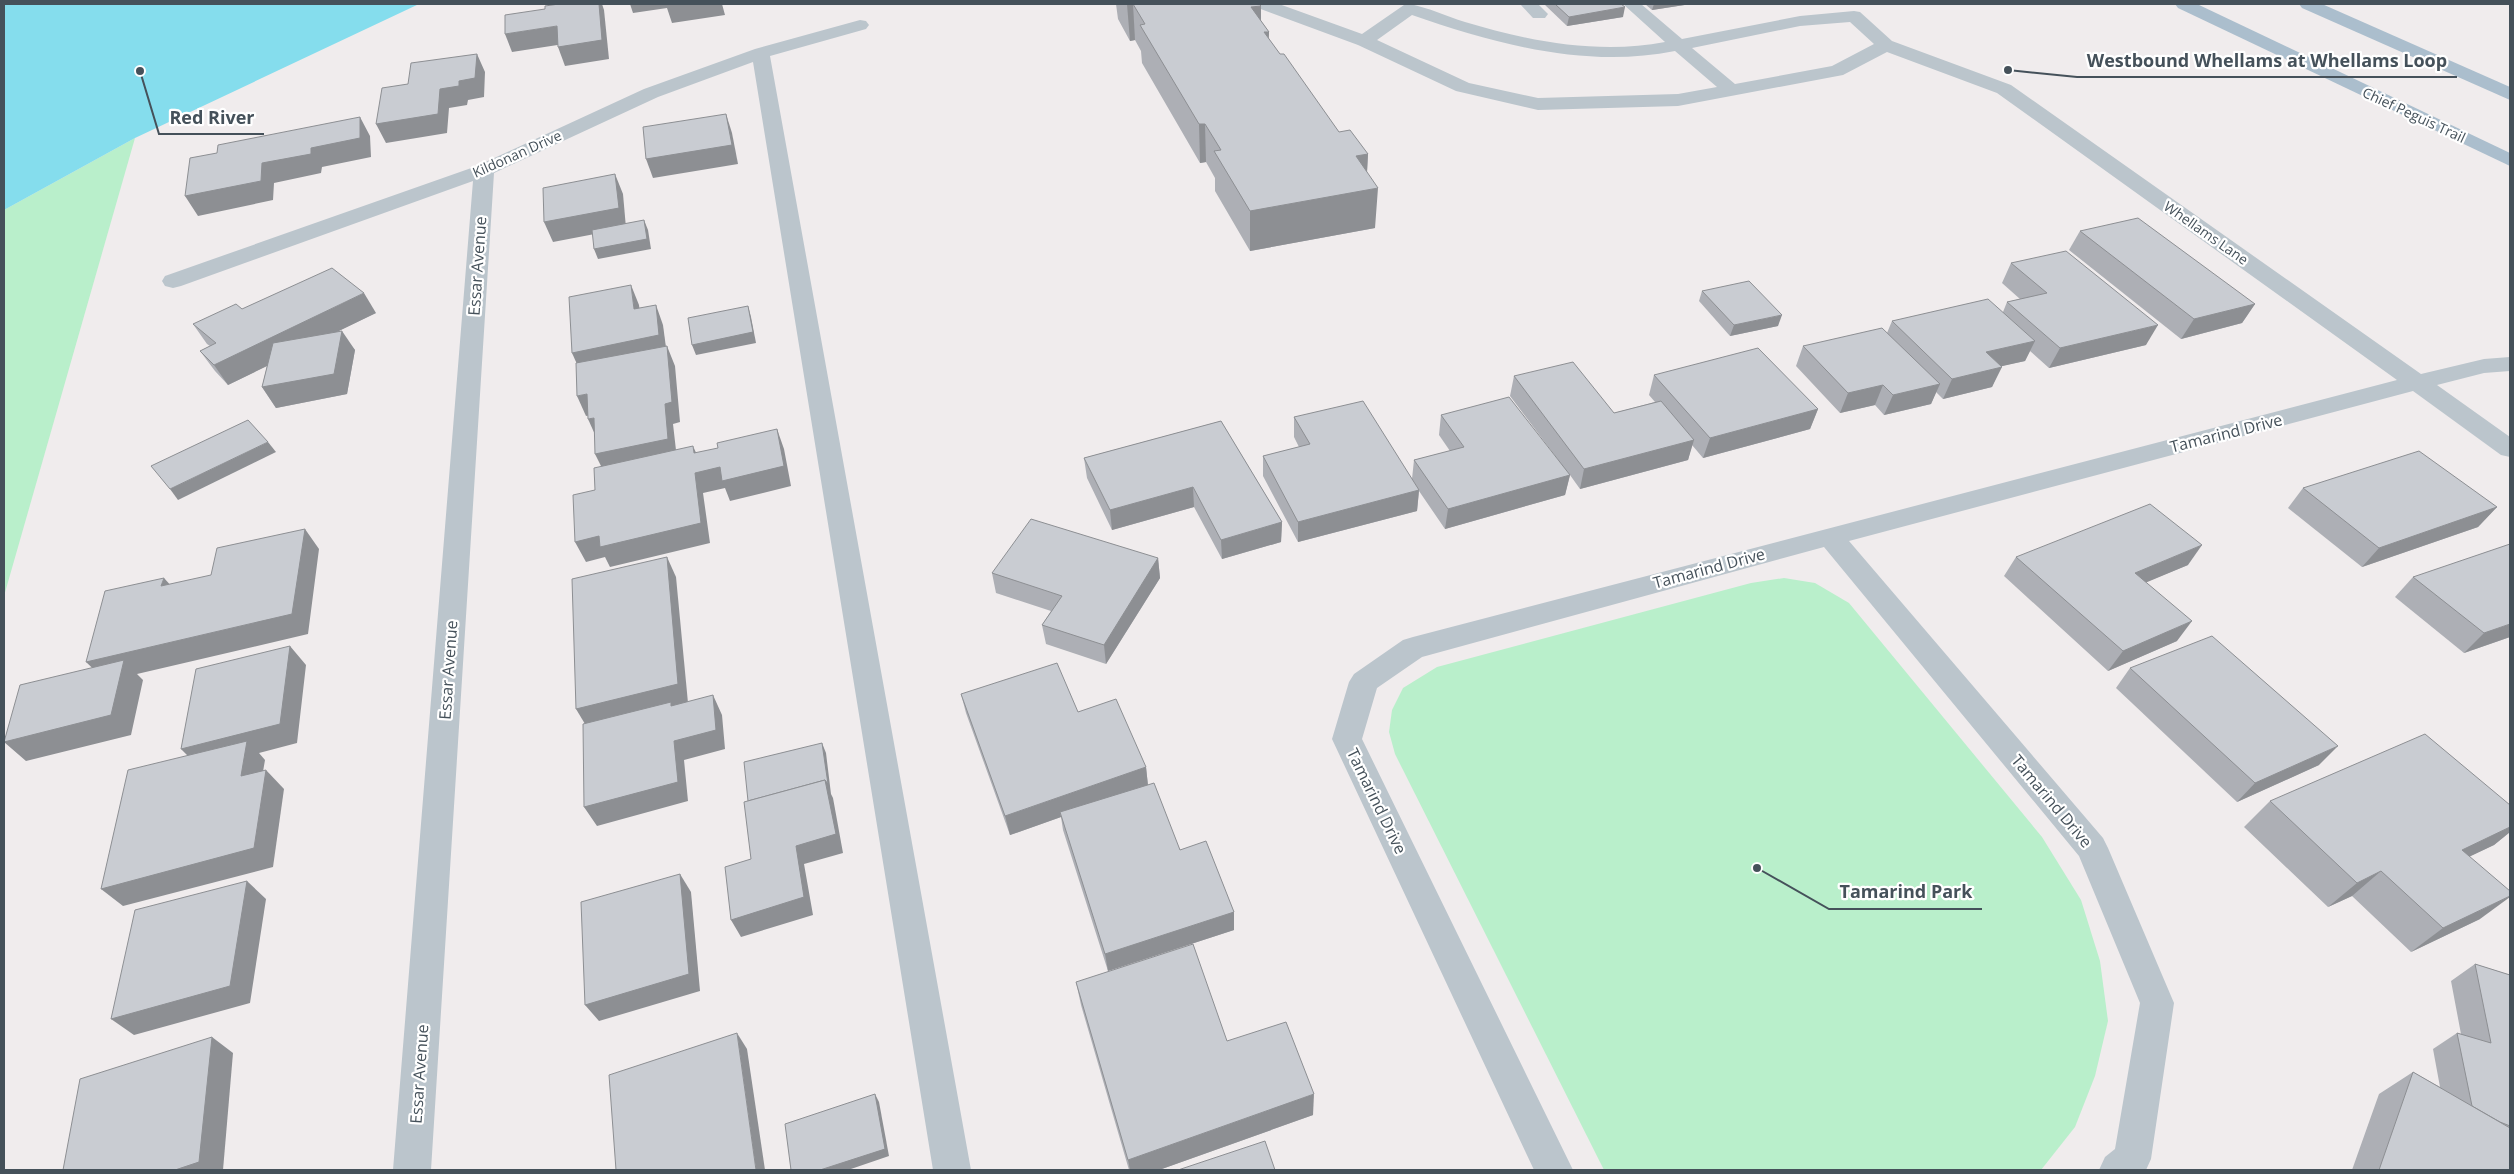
<svg xmlns="http://www.w3.org/2000/svg" width="2514" height="1174" viewBox="0 0 2514 1174" font-family="'Open Sans',sans-serif">
<rect width="100%" height="100%" fill="#f0eced"/>
<!-- green -->
<g fill="#b9efcb">
<path d="M135 138 4 596V210Z"/>
<path d="M1784 578 1815 583 1849 603 2042 837 2081 900 2100 961 2108 1021 2095 1076 2075 1127 2041 1170H1604L1395 754 1389 732 1392 710 1403 688 1437 667 1751 583Z"/>
</g>
<!-- water -->
<path fill="#85dded" d="M4 4H419L135 138 4 210Z"/>
<g fill="none" stroke-linecap="round" stroke-linejoin="round">
<!-- minor -->
<g fill="#bbc5cc" fill-rule="evenodd">
<path d="M1255 4H1279L1362 34 1404 5 1410 4C1429 8 1446 16 1465 22 1528 41 1599 55 1665 42L1623 4H1641L1682 39 1800 16 1854 11 1860 12 1892 41 2011 85 2421 374 2484 359 2510 357V371L2484 373 2437 385 2510 437V457L2501 455 2413 391 1849 541 2103 838 2108 848 2174 1003 2151 1159 2146 1170H2099L2105 1157 2115 1149 2140 1003 2079 856 1824 547 1422 657 1377 688 1362 739 1573 1170H1534L1332 739 1349 682 1354 674 1403 640 1413 637 2397 380 1997 93 1887 52 1843 75 1678 106 1538 110 1456 91 1358 45 1258 8ZM1412 15C1496 44 1586 69 1675 51L1717 87 1678 94 1538 98 1469 83 1377 40ZM1850 22 1874 44 1832 66 1735 84 1692 48 1800 26Z"/>
<path d="M1520 4H1538L1548 14 1545 18H1533Z"/>
<path d="M860 20 866 21 869 25 866 29 770 56 971 1170H933L753 62 658 97 494 173 431 1170H393L473 181 181 286 173 288 165 286 162 281 165 276 477 166 644 89 755 49Z"/>
</g>
<!-- major -->
<g fill="#abbecd" fill-rule="evenodd">
<path d="M2175 4H2197L2510 153V166L2178 8Z"/>
<path d="M2299 4H2322L2510 87V100L2302 8Z"/>
</g>
</g>
<!-- wall -->
<g fill="#adafb5">
<path d="M1116 4H1259L1261 6V21L1269 32 1268 38 1339 132 1368 154 1367 172 1375 228 1250 251 1215 191V178L1206 162 1200 163 1142 63 1141 51 1135 40 1130 41 1118 19Z"/>
<path d="M1544 4H1621L1623 17 1567 26Z"/>
<path d="M1645 4H1691L1652 10Z"/>
<path d="M2080 231 2255 304 2242 323 2181 339 2069 250Z"/>
<path d="M2011 263 2146 345 2049 368 2030 351 2025 361 2001 366 1992 387 1943 399 1936 392 1931 404 1884 415 1875 405 1840 413 1796 366 1803 346 1887 333 1892 321 2003 312 2007 302 2020 299 2002 283Z"/>
<path d="M1702 291 1778 326 1730 336 1699 301Z"/>
<path d="M242 309 376 313 338 331 355 350 347 394 276 408 262 387 267 366 228 385 215 371 200 351 210 346 207 344 193 324Z"/>
<path d="M1654 375 1818 409 1810 429 1703 458 1692 445 1688 460 1580 489 1570 475 1565 495 1445 529 1419 491 1417 511 1298 542 1263 476V456L1299 447 1294 437V417L1412 479 1414 460 1450 451 1439 435 1441 415 1559 461 1510 396 1514 376 1614 413 1655 402 1649 395Z"/>
<path d="M1221 421 1282 522 1281 542 1222 559 1194 507 1112 530 1087 478 1084 458Z"/>
<path d="M2303 488 2497 507 2478 527 2362 567 2288 508Z"/>
<path d="M2016 557 2188 565 2146 582 2177 641 2108 671 2004 576Z"/>
<path d="M1158 558 1160 578 1106 664 1046 644 1042 625 1051 611 996 593 992 573Z"/>
<path d="M2413 577 2510 637 2464 653 2395 597Z"/>
<path d="M2130 668 2319 765 2237 802 2116 688Z"/>
<path d="M961 694 1078 712 1146 767 1148 785 1180 850 1234 912V930L1108 971 1063 830 1061 817 1010 835 966 713Z"/>
<path d="M2270 801 2510 805V832L2494 845 2470 856 2480 919 2411 952 2352 896 2328 907 2244 827Z"/>
<path d="M2475 964 2510 975V1170H2352L2379 1094 2413 1072 2440 1087 2433 1049 2457 1033 2461 1034 2451 981Z"/>
<path d="M1076 982 1227 1041 1313 1115 1159 1170H1129L1081 1005Z"/>
</g>
<!-- shaded-wall -->
<g fill="#8d8f93">
<path d="M599 4H602L604 10 609 59 565 66 558 47Z"/>
<path d="M630 4H722L725 15 672 23 667 8 633 13Z"/>
<path d="M1127 4H1133L1135 40 1130 41Z"/>
<path d="M1654 4H1691L1652 10Z"/>
<path d="M1261 6V43L1251 7Z"/>
<path d="M1625 7 1623 17 1567 26 1569 17Z"/>
<path d="M557 26 564 44 512 52 505 34Z"/>
<path d="M1264 32H1269L1268 69Z"/>
<path d="M477 54 485 72 484 97 468 100 467 105 449 108 447 133 386 143 376 124 440 89 459 81Z"/>
<path d="M726 114 732 133 738 164 653 178 646 159Z"/>
<path d="M360 117 370 136 371 157 322 167 321 173 274 183 273 200 198 216 185 196 262 163Z"/>
<path d="M1199 124H1205L1206 162 1200 163Z"/>
<path d="M1368 154 1366 190 1378 188 1375 228 1250 251V211L1356 156Z"/>
<path d="M615 174 623 194 626 228 553 242 544 222Z"/>
<path d="M644 220 648 230 651 249 598 259 594 249Z"/>
<path d="M631 285 639 305 642 329 634 309Z"/>
<path d="M364 293 376 313 228 385 214 365Z"/>
<path d="M2255 304 2242 323 2181 339 2194 319Z"/>
<path d="M656 305 663 325 667 355 581 373 572 353Z"/>
<path d="M748 306 751 317 756 343 696 355 692 345Z"/>
<path d="M1782 315 1778 326 1730 336 1734 325Z"/>
<path d="M2158 325 2146 345 2049 368 2060 348Z"/>
<path d="M342 331 355 350 347 394 276 408 262 387Z"/>
<path d="M2035 341 2025 361 1976 372 1986 352Z"/>
<path d="M667 346 675 366 680 422 673 424 677 459 605 474 595 454 665 404Z"/>
<path d="M2002 367 1992 387 1943 399 1952 379Z"/>
<path d="M1940 384 1931 404 1884 415 1893 395Z"/>
<path d="M1883 385 1875 405 1840 413 1848 393Z"/>
<path d="M587 394 597 414 586 416 577 396Z"/>
<path d="M1818 409 1810 429 1703 458 1710 438Z"/>
<path d="M594 418 597 439 588 419Z"/>
<path d="M777 429 784 449 791 486 730 501 725 488 703 493 710 543 610 567 605 557 586 562 575 542 695 473 694 453 693 446 702 466Z"/>
<path d="M1694 440 1688 460 1580 489 1584 469Z"/>
<path d="M268 442 276 452 178 500 170 489Z"/>
<path d="M1570 475 1565 495 1445 529 1448 509Z"/>
<path d="M1193 487 1194 507 1112 530 1110 510Z"/>
<path d="M1419 490 1417 511 1298 542V522Z"/>
<path d="M2497 507 2478 527 2362 567 2379 548Z"/>
<path d="M1282 522 1281 542 1222 559 1221 540Z"/>
<path d="M305 529 319 549 308 634 137 674 143 680 131 735 26 761 4 742 106 681 86 662Z"/>
<path d="M2202 545 2188 565 2121 593 2135 573Z"/>
<path d="M667 557 676 577 688 703 588 729 576 709Z"/>
<path d="M1158 558 1160 578 1106 664 1104 645Z"/>
<path d="M164 578 182 598 161 586Z"/>
<path d="M2192 621 2177 641 2108 671 2123 651Z"/>
<path d="M2510 624V637L2464 653 2484 633Z"/>
<path d="M290 646 306 665 297 743 259 753 265 760 259 795 200 768 181 749Z"/>
<path d="M713 695 722 715 725 749 684 760 688 801 597 826 584 807 674 741Z"/>
<path d="M822 743 826 753 831 794 833 798 843 853 804 864 813 915 741 937 731 920 796 846 753 814Z"/>
<path d="M2338 746 2319 765 2237 802 2255 783Z"/>
<path d="M1146 767 1148 786 1060 812 1061 817 1010 835 1005 816Z"/>
<path d="M266 770 284 789 273 867 123 906 101 889Z"/>
<path d="M2510 827V832L2494 845 2431 875 2462 850Z"/>
<path d="M2381 871 2352 896 2328 907 2357 883Z"/>
<path d="M680 874 691 892 700 991 599 1021 585 1005Z"/>
<path d="M247 881 266 899 250 1003 134 1035 111 1019Z"/>
<path d="M2510 896V897L2480 919 2411 952 2443 928Z"/>
<path d="M1234 912V930L1108 971 1105 954Z"/>
<path d="M737 1033 747 1049 765 1170H756Z"/>
<path d="M212 1037 233 1053 223 1170H175Z"/>
<path d="M875 1094 879 1102 889 1156 848 1170H820Z"/>
<path d="M1314 1094 1313 1115 1159 1170H1130L1128 1160Z"/>
</g>
<!-- building -->
<g fill="#c9ccd2" stroke="#8d8f93">
<path d="M559 4H599L602 40 558 47 557 26 505 34V15L545 9V6Z"/>
<path d="M1133 4H1259L1261 6 1251 7 1269 32H1264L1280 54H1284L1339 132 1350 130 1368 154 1356 156 1378 188 1250 211 1214 151 1221 150 1205 124H1199L1140 25 1145 24Z"/>
<path d="M1555 4H1621L1625 7 1569 17Z"/>
<path d="M477 54 475 78 459 81V86L440 89 438 114 376 124 382 88 408 84 411 63Z"/>
<path d="M726 114 732 145 646 159 643 127Z"/>
<path d="M360 117V138L311 148V154L262 163 261 181 185 196 190 158 217 153 218 145Z"/>
<path d="M615 174 619 208 544 222 543 188Z"/>
<path d="M2138 218 2255 304 2194 319 2080 231Z"/>
<path d="M644 220 647 239 594 249 592 230Z"/>
<path d="M2066 251 2158 325 2060 348 2007 302 2047 293 2011 263Z"/>
<path d="M332 268 364 293 214 365 200 351 216 343 193 324 236 304 242 309Z"/>
<path d="M1749 281 1782 315 1734 325 1702 291Z"/>
<path d="M631 285 634 309 656 305 659 335 572 353 569 297Z"/>
<path d="M1988 299 2035 341 1986 352 2002 367 1952 379 1892 321Z"/>
<path d="M748 306 753 332 692 345 688 318Z"/>
<path d="M1882 328 1940 384 1893 395 1883 385 1848 393 1803 346Z"/>
<path d="M342 331 334 374 262 387 273 343Z"/>
<path d="M667 346 672 402 665 404 668 439 595 454 594 418 588 419 587 394 577 396 576 363Z"/>
<path d="M1758 348 1818 409 1710 438 1654 375Z"/>
<path d="M1573 362 1614 413 1661 401 1694 440 1584 469 1514 376Z"/>
<path d="M1509 397 1570 475 1448 509 1414 460 1464 447 1441 415Z"/>
<path d="M1363 401 1419 490 1298 522 1263 456 1310 444 1294 417Z"/>
<path d="M248 420 268 442 170 489 151 466Z"/>
<path d="M1221 421 1282 522 1221 540 1193 487 1110 510 1084 458Z"/>
<path d="M777 429 784 466 722 481 720 467 695 473 701 523 600 547 599 536 575 542 573 495 595 490 594 468 693 446 694 453 718 448 717 443Z"/>
<path d="M2419 451 2497 507 2379 548 2303 488Z"/>
<path d="M2150 504 2202 545 2135 573 2192 621 2123 651 2016 557Z"/>
<path d="M1031 519 1158 558 1104 645 1042 625 1062 596 992 573Z"/>
<path d="M305 529 292 614 86 662 105 591 164 578 161 586 211 575 217 548Z"/>
<path d="M2510 544V624L2484 633 2413 577Z"/>
<path d="M667 557 678 684 576 709 572 579Z"/>
<path d="M2212 636 2338 746 2255 783 2130 668Z"/>
<path d="M290 646 280 724 181 749 196 669Z"/>
<path d="M124 660 111 715 4 742 20 685Z"/>
<path d="M1057 663 1078 712 1116 699 1146 767 1005 816 961 694Z"/>
<path d="M713 695 716 730 674 741 678 782 584 807 583 724 671 702V706Z"/>
<path d="M2425 734 2510 805V827L2462 850 2510 891V896L2443 928 2381 871 2357 883 2270 801Z"/>
<path d="M247 741 241 776 266 770 254 848 101 889 128 770Z"/>
<path d="M822 743 828 784 825 780 748 801 744 762Z"/>
<path d="M825 780 836 834 796 846 804 897 731 920 725 867 751 859 744 802Z"/>
<path d="M1154 783 1180 850 1206 841 1234 912 1105 954 1060 812Z"/>
<path d="M680 874 689 974 585 1005 581 902Z"/>
<path d="M247 881 230 986 111 1019 135 910Z"/>
<path d="M1193 944 1227 1041 1286 1022 1314 1094 1128 1160 1076 982Z"/>
<path d="M2475 964 2510 975V1126L2500 1122 2472 1106 2457 1033 2491 1043Z"/>
<path d="M737 1033 756 1170H616L609 1075Z"/>
<path d="M212 1037 199 1162 175 1170H63L80 1079Z"/>
<path d="M2413 1072 2510 1128V1170H2379Z"/>
<path d="M875 1094 885 1149 820 1170H791L785 1124Z"/>
<path d="M1265 1141 1275 1170H1178Z"/>
</g>
<g text-anchor="middle" stroke-width="4.5" stroke-linejoin="round" paint-order="stroke">
<!-- far-street labels -->
<g font-size="14" fill="#45515a" stroke="#fff">
<text transform="translate(2414 115) rotate(25)" y="5">Chief Peguis Trail</text>
<text transform="translate(517 154) rotate(-24)" y="5">Kildonan Drive</text>
<text transform="translate(2206 233) rotate(35)" y="5">Whellams Lane</text>
</g>
<!-- street labels -->
<g font-size="16" fill="#45515a" stroke="#fff">
<text transform="translate(477 266) rotate(-86)" y="6">Essar Avenue</text>
<text transform="translate(2226 433) rotate(-14)" y="6">Tamarind Drive</text>
<text transform="translate(1709 568) rotate(-15)" y="6">Tamarind Drive</text>
<text transform="translate(448 670) rotate(-86)" y="6">Essar Avenue</text>
<text transform="translate(1377 801) rotate(64)" y="6">Tamarind Drive</text>
<text transform="translate(2052 801) rotate(50)" y="6">Tamarind Drive</text>
<text transform="translate(419 1074) rotate(-86)" y="6">Essar Avenue</text>
</g>
</g>
<!-- callouts -->
<path fill="none" stroke="#45515a" stroke-width="2" d="M2008 70L2077 77H2457M140 71L159 134H264M1757 868L1829 909H1982"/>
<g fill="#45515a" stroke="#fff" stroke-width="2">
<circle cx="2008" cy="70" r="5"/>
<circle cx="140" cy="71" r="5"/>
<circle cx="1757" cy="868" r="5"/>
</g>
<g font-size="18" text-anchor="middle" font-weight="bold" fill="#45515a" stroke="#fff" stroke-width="4.5" stroke-linejoin="round" paint-order="stroke">
<text x="2267" y="67">Westbound Whellams at Whellams Loop</text>
<text x="212" y="124">Red River</text>
<text x="1906" y="898">Tamarind Park</text>
</g>
<!-- border -->
<rect width="2514" height="1174" fill="none" stroke="#45515a" stroke-width="10"/>
</svg>
